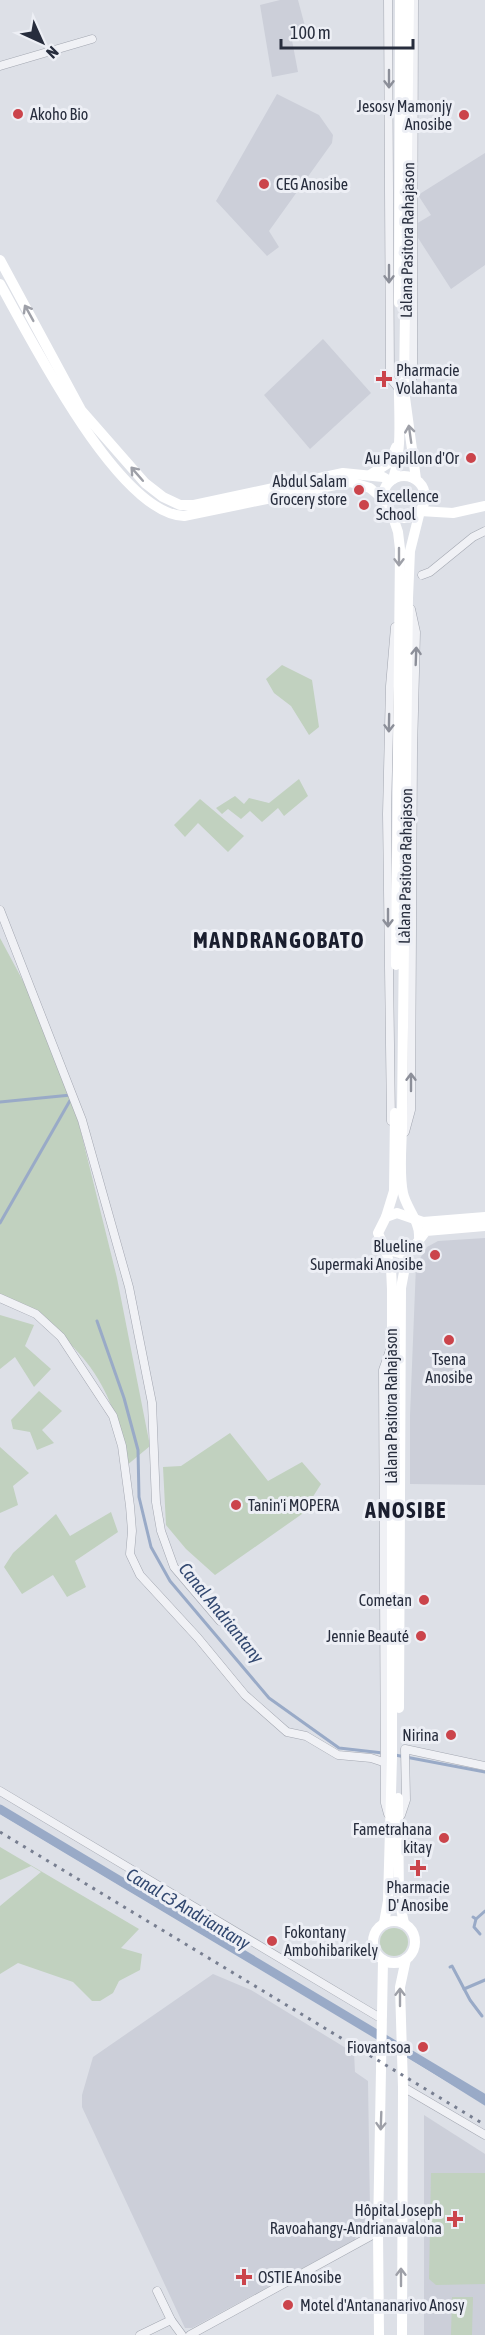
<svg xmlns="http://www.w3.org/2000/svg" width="485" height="2335" viewBox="0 0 485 2335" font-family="'Asap Condensed',sans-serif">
<rect width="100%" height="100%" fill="#dde0e7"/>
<!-- built -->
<g fill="#cccfd9">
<path d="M280 0H298L306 30 291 35 298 72 272 77 260 5Z"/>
<path d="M277 94 319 115 333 135 332 143 269 231 279 247 267 256 216 201Z"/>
<path d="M485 153V265L451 289 411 227 431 215 418 195Z"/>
<path d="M323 339 371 393 310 449 264 395Z"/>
<path d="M485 1238V1485L410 1484V1415L416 1265 427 1247 438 1241Z"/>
<path d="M213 1974 251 1990 354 2053 355 2072 368 2081 370 2211 364 2232 356 2236 355 2240 192 2328H185L82 2107V2095L93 2057Z"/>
<path d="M424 2115 485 2154V2335H424Z"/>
</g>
<!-- green -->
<g fill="#c1d1bf">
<path d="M282 665 312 680 319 727 309 735 291 706 274 693 266 679Z"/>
<path d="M299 779 308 796 284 816 278 808 262 822 250 811 241 819 228 809 222 814 216 808 235 796 244 804 249 798 269 803Z"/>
<path d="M200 799 244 836 228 852 198 823 185 837 174 825Z"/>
<path d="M0 938 30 994 72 1096 117 1278 150 1446 126 1466C115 1378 75 1336 0 1294Z"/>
<path d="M0 1315 34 1325 25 1346 51 1369 34 1387 15 1357 0 1369Z"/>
<path d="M39 1391 62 1411 42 1430 54 1443 37 1450 30 1432 13 1429 11 1420Z"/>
<path d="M230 1433 268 1481 302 1462 321 1484 302 1514 215 1575 186 1549 166 1525 163 1467 181 1466Z"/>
<path d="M0 1447 29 1473 13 1486 18 1505 0 1513Z"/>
<path d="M111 1512 118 1532 75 1561 86 1587 67 1597 53 1575 22 1594 4 1567 13 1553 56 1514 70 1536Z"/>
<path d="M0 1847 139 1929 121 1948 142 1954 140 1970 119 1981 113 1993 100 2001H92L73 1982 18 1963 0 1974V1906L41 1872 31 1866 0 1880Z"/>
<circle cx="394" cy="1942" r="14"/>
<path d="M431 2173H485V2284L436 2285 429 2279Z"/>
<path d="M452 2297H473L472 2335H451Z"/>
</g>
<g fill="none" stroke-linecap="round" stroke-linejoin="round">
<!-- stream -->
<g stroke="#99aac7" stroke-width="3">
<path d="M0 1102 71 1095"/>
<path d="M0 1223 72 1097"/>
<path d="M97 1321 124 1398 138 1450 139 1497 151 1547 170 1581 269 1698 339 1748 383 1753"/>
<path d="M395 1755 485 1772"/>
<path d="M0 1812 379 2038"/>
<path d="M473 1917 476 1919 474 1927 480 1934"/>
<path d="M476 1919 485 1911"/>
<path d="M450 1967 452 1966 470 2000 482 2016"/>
<path d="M464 1989 485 1980"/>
<path d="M384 2042 399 2051"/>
<path d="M405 2054 485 2104"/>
</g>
<!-- canal -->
<path stroke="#99aac7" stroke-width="9" d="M0 1809 485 2099"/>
<!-- street casing -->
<g stroke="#a3a7b1" stroke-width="9">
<g id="street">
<path d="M388 0 390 378 399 389"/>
<path d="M0 66 92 39"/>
<path d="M404 390 413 377 414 0"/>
<path d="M422 575 430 572 473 537 485 531"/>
<path d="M0 910 82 1120 129 1287 152 1403 156 1502 161 1531 174 1567 220 1621"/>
<path d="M391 1121 387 814 390 686 395 627"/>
<path d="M405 1132 411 1110 413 751 416 632 411 609"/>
<path d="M0 1298 36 1314 61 1337 113 1416 122 1446 130 1506 132 1531 130 1554 140 1575 198 1638 245 1695 287 1732 306 1736 338 1755 371 1758 386 1763"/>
<path d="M0 1791 382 2019"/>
<path d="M388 1814 385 1803 383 1370 390 1350"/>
<path d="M401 1815 406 1800 405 1749 485 1766"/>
<path d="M403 2087 485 2135"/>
<path d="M157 2291 171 2320 182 2335"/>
<path d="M140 2335 171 2320"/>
<path d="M190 2335 378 2232"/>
</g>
</g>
<!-- street -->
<use href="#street" stroke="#f0f1f5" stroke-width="8"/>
<!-- secondary -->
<g stroke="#fff" stroke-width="10">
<path d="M409 0 404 390 416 479"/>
<path d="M0 260 81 410 145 483 163 497 180 505H194L343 473 383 477 390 481"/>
<path d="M0 284C30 337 118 514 184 516L350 482 370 488 383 499"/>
<path d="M399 303 400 0"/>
<path d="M370 475 390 462 396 447"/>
<circle cx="404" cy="497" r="21"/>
<path d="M393 479C402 450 399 420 399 390"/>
<path d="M420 511 453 513 485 506"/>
<path d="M392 514 398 532 400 549 396 965"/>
<path d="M386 1217 394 1191 395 1113"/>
<path d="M485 1217 423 1222 397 1213 386 1217 378 1233 385 1249 403 1254 413 1248 426 1231 485 1226"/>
<path d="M419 1237C420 1221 406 1208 403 1193 398 1170 403 1137 402 1112L408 598 410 551 420 511"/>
<path d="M399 1708 401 1288 408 1251"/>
<path d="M398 1798 399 1900 404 1923"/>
<circle cx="394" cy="1942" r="21"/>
<path d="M384 1923 388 1901 392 1757V1289L391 1268 385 1249"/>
<path d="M379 2335 378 2232 383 1960"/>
<path d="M402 2335 403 2087 400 1987 406 1959"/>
</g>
<!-- rail -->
<path stroke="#777e90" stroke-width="3" stroke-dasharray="3 6" stroke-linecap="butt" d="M0 1832 485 2125"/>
</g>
<!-- one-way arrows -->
<defs><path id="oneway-shaft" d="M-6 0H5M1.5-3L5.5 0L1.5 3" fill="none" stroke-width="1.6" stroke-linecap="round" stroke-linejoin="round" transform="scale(1.5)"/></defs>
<g stroke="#8c8f99">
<use href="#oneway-shaft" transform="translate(389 79) rotate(90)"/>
<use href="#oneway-shaft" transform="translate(389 274) rotate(90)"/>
<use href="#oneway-shaft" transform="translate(416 656) rotate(-88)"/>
<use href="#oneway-shaft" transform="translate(389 723) rotate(91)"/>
<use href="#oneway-shaft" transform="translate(388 918) rotate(90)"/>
<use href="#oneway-shaft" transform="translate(411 1082) rotate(-90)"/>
</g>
<g stroke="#9ea0a8">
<use href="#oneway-shaft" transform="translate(29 313) rotate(-119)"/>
<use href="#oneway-shaft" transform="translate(410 434) rotate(-98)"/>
<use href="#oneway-shaft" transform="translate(137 474) rotate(-131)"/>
<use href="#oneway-shaft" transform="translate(399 557) rotate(90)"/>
<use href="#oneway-shaft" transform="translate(400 1997) rotate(-90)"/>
<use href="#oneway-shaft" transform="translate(381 2121) rotate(92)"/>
<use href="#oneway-shaft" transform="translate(401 2277) rotate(-90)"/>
</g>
<!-- markers -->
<g fill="#cb444b" stroke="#edeff5" stroke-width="2">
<circle cx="18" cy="114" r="6"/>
<circle cx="464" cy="115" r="6"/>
<circle cx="264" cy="184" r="6"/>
<path d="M381 370h6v6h6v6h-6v6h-6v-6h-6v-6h6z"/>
<circle cx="471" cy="458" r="6"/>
<circle cx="359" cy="490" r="6"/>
<circle cx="364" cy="505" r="6"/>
<circle cx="435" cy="1255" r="6"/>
<circle cx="449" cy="1340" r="6"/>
<circle cx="236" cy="1505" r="6"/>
<circle cx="424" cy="1600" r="6"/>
<circle cx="421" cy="1636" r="6"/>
<circle cx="451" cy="1735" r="6"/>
<circle cx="444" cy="1838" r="6"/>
<path d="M415 1859h6v6h6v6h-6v6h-6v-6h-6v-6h6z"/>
<circle cx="272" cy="1941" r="6"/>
<circle cx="423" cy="2047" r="6"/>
<path d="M452 2210h6v6h6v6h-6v6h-6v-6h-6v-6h6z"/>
<path d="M241 2268h6v6h6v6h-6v6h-6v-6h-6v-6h6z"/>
<circle cx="288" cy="2305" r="6"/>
</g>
<g text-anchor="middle" stroke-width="6" stroke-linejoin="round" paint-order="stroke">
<!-- poi labels -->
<g font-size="16" fill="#272d3d" stroke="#edeff5" text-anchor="end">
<text x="452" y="112">Jesosy Mamonjy<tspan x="452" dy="18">Anosibe</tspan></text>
<text x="30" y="120" text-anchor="start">Akoho Bio</text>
<text x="276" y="190" text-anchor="start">CEG Anosibe</text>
<text x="396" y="376" text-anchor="start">Pharmacie<tspan x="396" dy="18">Volahanta</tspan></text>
<text x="459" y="464">Au Papillon d'Or</text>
<text x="347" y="487">Abdul Salam<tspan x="347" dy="18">Grocery store</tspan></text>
<text x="376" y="502" text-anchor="start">Excellence<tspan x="376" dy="18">School</tspan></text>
<text x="423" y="1252">Blueline<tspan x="423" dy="18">Supermaki Anosibe</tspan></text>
<text x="449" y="1365" text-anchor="middle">Tsena<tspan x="449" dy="18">Anosibe</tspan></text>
<text x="248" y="1511" text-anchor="start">Tanin'i MOPERA</text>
<text x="412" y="1606">Cometan</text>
<text x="409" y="1642">Jennie Beauté</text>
<text x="439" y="1741">Nirina</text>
<text x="432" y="1835">Fametrahana<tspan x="432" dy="18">kitay</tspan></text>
<text x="418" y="1893" text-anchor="middle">Pharmacie<tspan x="418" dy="18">D' Anosibe</tspan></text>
<text x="284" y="1938" text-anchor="start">Fokontany<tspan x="284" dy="18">Ambohibarikely</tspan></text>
<text x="411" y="2053">Fiovantsoa</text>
<text x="442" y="2216">Hôpital Joseph<tspan x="442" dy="18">Ravoahangy-Andrianavalona</tspan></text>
<text x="258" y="2283" text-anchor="start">OSTIE Anosibe</text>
<text x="300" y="2311" text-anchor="start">Motel d'Antananarivo Anosy</text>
</g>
<!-- street labels -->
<g font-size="16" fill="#272d3d" stroke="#edeff5">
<text transform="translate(407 240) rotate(-89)" y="6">Làlana Pasitora Rahajason</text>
<text transform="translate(405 866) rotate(-89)" y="6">Làlana Pasitora Rahajason</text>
<text transform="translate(391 1406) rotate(-90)" y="6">Làlana Pasitora Rahajason</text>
</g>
<!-- water labels -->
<g font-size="18" font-style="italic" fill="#324870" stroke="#edeff5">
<text transform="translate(221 1613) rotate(51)" y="6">Canal Andriantany</text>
<text transform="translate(188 1909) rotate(31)" y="6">Canal c3 Andriantany</text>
</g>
<!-- district labels -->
<g font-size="22" font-weight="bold" letter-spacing="1.5" fill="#1a1e2e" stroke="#edeff5">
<text x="279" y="948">MANDRANGOBATO</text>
<text x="406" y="1518">ANOSIBE</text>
</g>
</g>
<!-- north arrow -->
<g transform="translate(42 42) rotate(135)" stroke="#edeff5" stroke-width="4.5" paint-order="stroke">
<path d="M0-4.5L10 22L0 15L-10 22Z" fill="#272d3d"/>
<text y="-9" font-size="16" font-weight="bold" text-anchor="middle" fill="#272d3d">N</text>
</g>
<!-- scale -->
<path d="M281 39v9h132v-9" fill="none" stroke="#272d3d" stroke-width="3"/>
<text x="290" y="39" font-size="18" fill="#272d3d" stroke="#edeff5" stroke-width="4.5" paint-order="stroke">100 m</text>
</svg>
